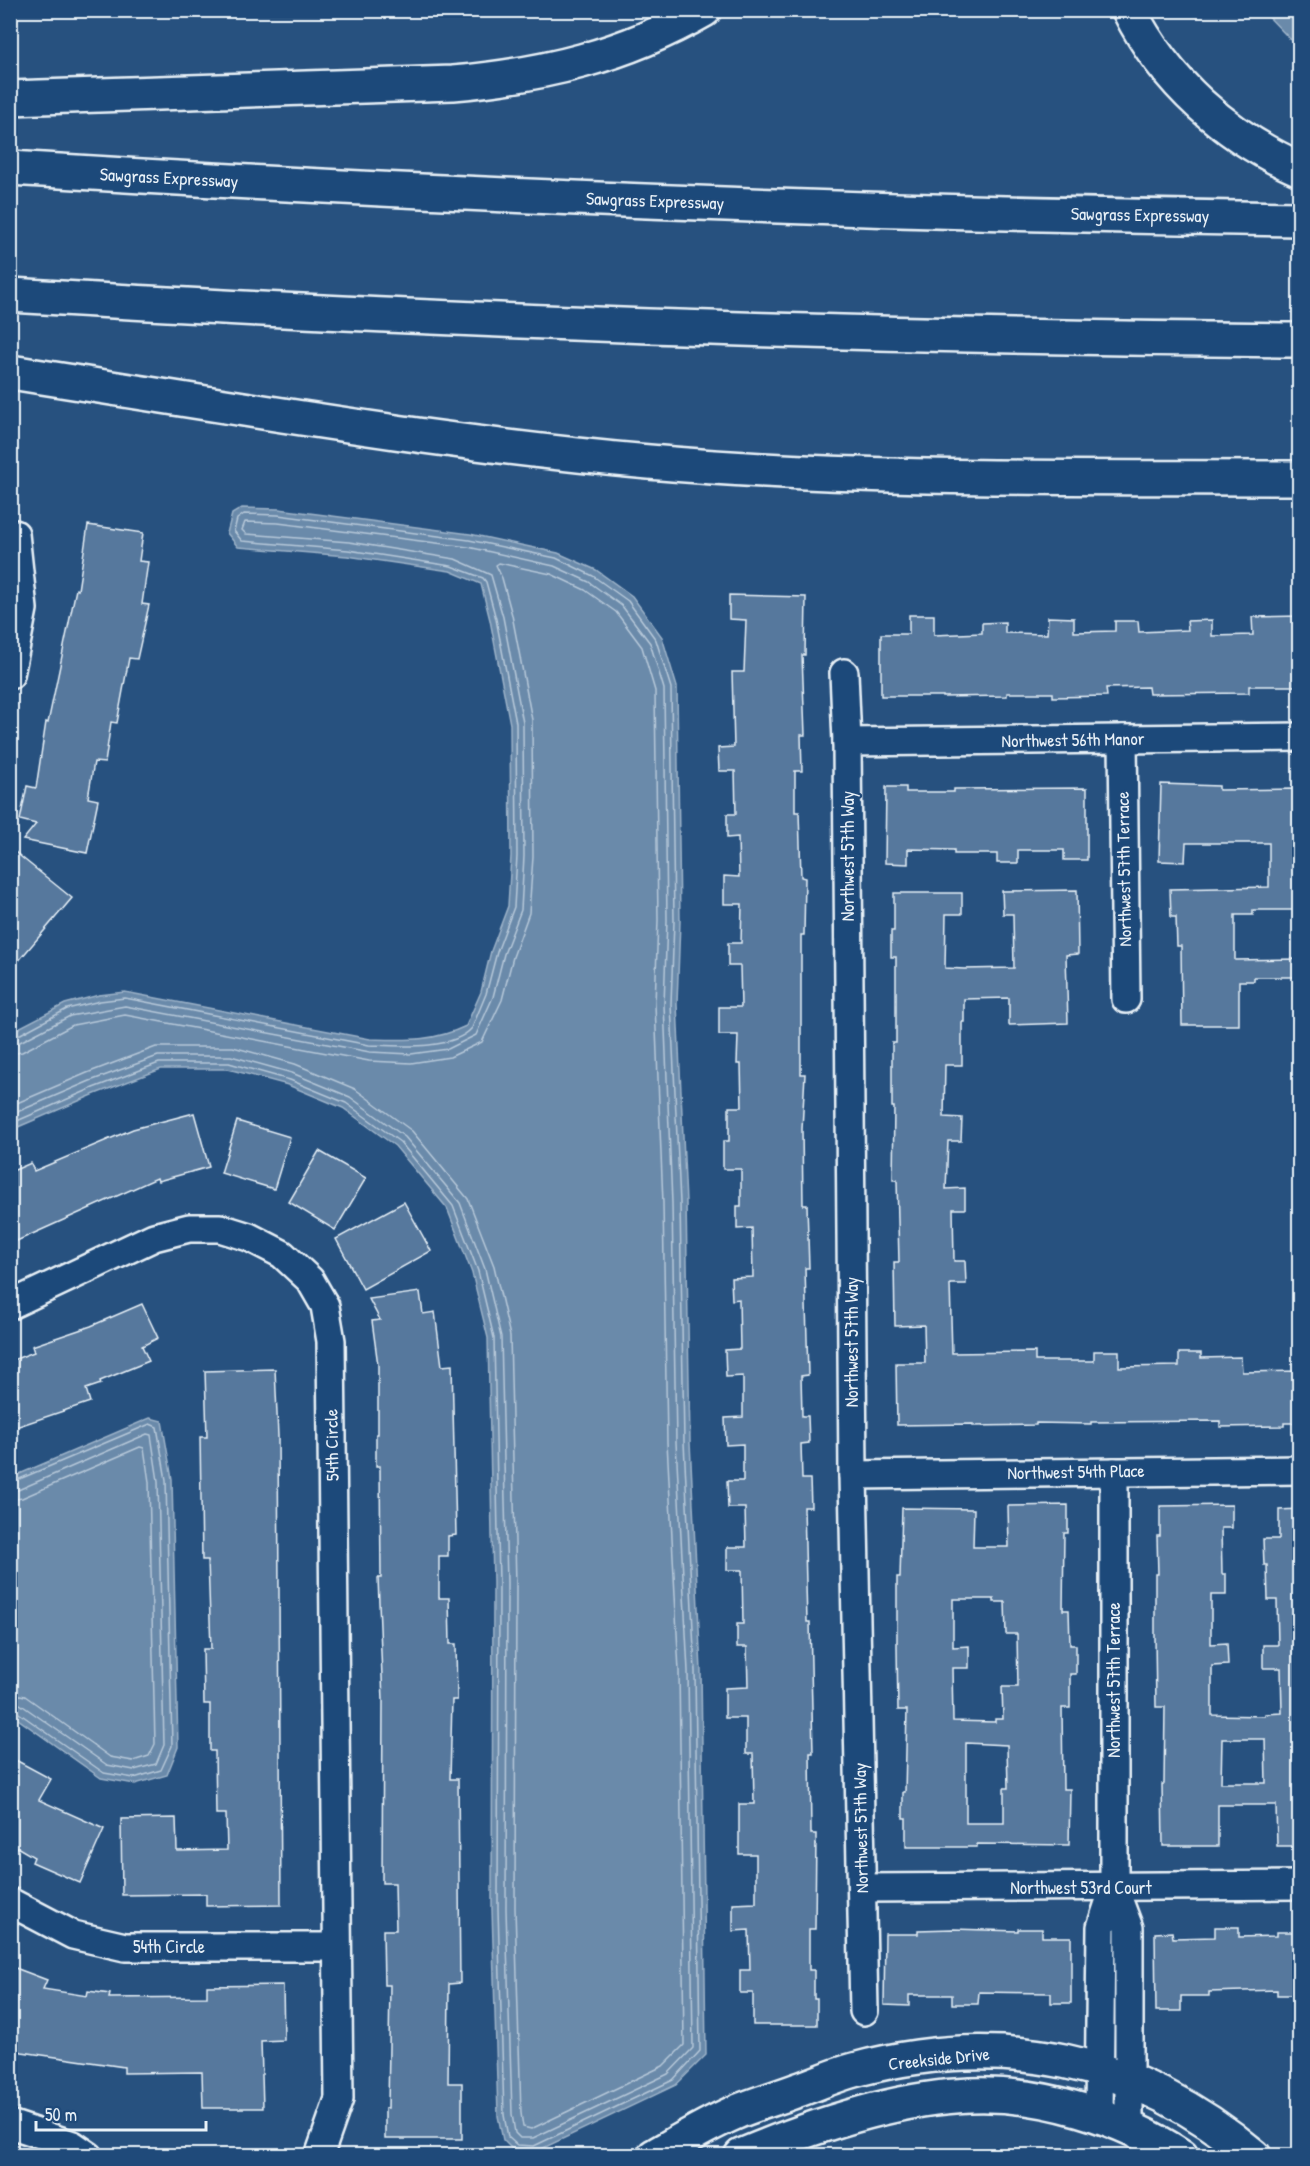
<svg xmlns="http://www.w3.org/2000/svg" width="1310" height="2166" viewBox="0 0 1310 2166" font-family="'Patrick Hand',sans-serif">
<rect width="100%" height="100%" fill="#27517f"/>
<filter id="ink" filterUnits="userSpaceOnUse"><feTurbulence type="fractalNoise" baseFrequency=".0167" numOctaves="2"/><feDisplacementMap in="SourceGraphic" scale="12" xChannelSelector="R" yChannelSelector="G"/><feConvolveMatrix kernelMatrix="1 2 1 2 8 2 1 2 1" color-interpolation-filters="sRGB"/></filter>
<g filter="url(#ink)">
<!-- water -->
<g fill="#6b8aaa" stroke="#9db3c9" stroke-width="1.5">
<path d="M1263 11H1299V43L1290 39Z"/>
<path d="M242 508 279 509 470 534 558 553 596 570 632 596 662 637 677 687 680 921 677 1004 686 1202 690 1442 701 1670 706 2055 676 2085 535 2152 514 2151 503 2140 498 2116 492 1909 493 1583 488 1338 472 1273 447 1208 395 1146 343 1108 288 1085 228 1069H161L95 1094 11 1130V1032L65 1004 99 995 125 992 370 1039C406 1040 433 1042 466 1026L481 992 491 951 508 906 511 856 510 724 490 620 481 584 450 571 347 556 238 547 227 533 232 514Z"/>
<path d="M150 1418 162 1421 172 1479 178 1747 167 1775 135 1784 101 1778 11 1714 10 1478Z"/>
</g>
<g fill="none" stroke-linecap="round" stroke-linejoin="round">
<!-- shore -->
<g stroke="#b6c8d9" stroke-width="1.5">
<path d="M10 1037H15L67 1009 100 1001 125 998 369 1045C397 1046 452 1051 472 1028L486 994 497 952 514 907 517 856 516 723 496 619 486 582 483 578 451 566 348 550 242 541 234 531 237 519 244 514 278 515 469 540 556 558 593 576 628 601 656 640 671 688 674 921 671 1004 680 1203 684 1442 695 1671 700 2051 673 2080 534 2146 517 2145 508 2137 504 2115 498 1909 499 1583 494 1338 478 1271 453 1206 400 1142 346 1103 290 1080 229 1063H159L93 1088 10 1124"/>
<path d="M10 1045 18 1043 70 1016 125 1006 370 1052 411 1054 448 1049 476 1035 493 997 504 954 521 910 524 856 523 723 503 617 491 575 455 559 349 542 246 534 242 530 245 522 278 523 468 547 554 566 589 582 622 606 650 643 664 689 667 920 664 1004 672 1203 676 1442 688 1671 693 2048 668 2074 533 2138H520L515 2133 512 2114 506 1909 507 1583 501 1337 485 1269 460 1203 405 1137 350 1097 292 1073 231 1056H158L90 1081 10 1115"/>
<path d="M10 1054 22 1052 73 1025 125 1015 369 1061 411 1063 450 1057 482 1042 502 1000 513 957 529 913 533 857 532 720 512 615 502 578 496 565 499 563 551 574 585 590 616 612 642 647 655 691 658 920 655 1004 663 1203 667 1442 679 1671 684 2045 663 2066 531 2129 523 2127 521 2113 515 1908 516 1583 510 1336 494 1266 468 1199 412 1131 355 1089 295 1064 233 1047H156L87 1073 10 1106"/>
<path d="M10 1483 150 1424 157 1427 166 1480 172 1746 161 1770 134 1778 104 1773 16 1711 10 1709"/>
<path d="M10 1491 18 1490 147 1434 151 1435 158 1481 164 1745 156 1764 134 1770 107 1765 20 1704 10 1702"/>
<path d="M10 1500 22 1498 140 1447 144 1448 149 1482 155 1744 149 1756 133 1761 110 1757 25 1696 10 1693"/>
</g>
</g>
<!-- building -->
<g fill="#57789d" stroke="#e8f1f8" stroke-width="1.5" fill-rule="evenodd">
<path d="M88 525 143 533 139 561 148 562 142 604 149 605 137 659 129 658 117 723 111 722 105 763 94 762 88 798 98 800 87 853 23 840 36 824 20 820 27 786 36 788 46 722 48 723 76 589 78 590Z"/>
<path d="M729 595 806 597 805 655H802L805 735H801L802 771H795V812H799L801 877 805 878 804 935H801V1074H805L802 1129 803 1205H807L809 1268H805L808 1375 801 1376 802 1416H808L809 1443 801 1444 802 1479H810L811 1507H804L807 1622H810L813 1753H810L811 1834H816L815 1929H809V1970H814V1999H817V2025H753V1993H740V1970H750L749 1930 733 1931V1904L756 1903V1854H739V1804H754L753 1754H746V1718H725V1688L748 1687 747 1647H737V1624H743L742 1570H727V1547H746L745 1508H728L727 1481H743V1444L726 1445 725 1418 743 1417V1376L726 1377 725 1350 740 1349 739 1299 732 1300 731 1278 753 1277 752 1228 737 1229V1206H741V1169H723V1141H729V1107H742L741 1064H737L738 1035H719V1007H741L740 966H728V943H741L742 904H724V876L739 877 738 837 727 838V814H736L735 771H719L718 748 734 747 732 672H744L746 620 729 619Z"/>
<path d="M909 615H934V635L982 633V623L1005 622V633L1047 634 1048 617 1074 618V632L1115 631V621H1138L1139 632 1188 630 1187 621 1212 620V636L1253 635 1252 617 1299 616V686H1249V693L1149 694 1148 687 1106 688 1107 696 1053 697V693H1007V696L943 697V696H881V634H909Z"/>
<path d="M1161 784 1219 786V790L1294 789 1295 886H1299V910H1253V915H1235V960L1299 959V977H1254V981H1239V1025H1182L1181 946H1177L1176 917H1171L1170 889 1269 887V843H1186L1185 862 1159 861Z"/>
<path d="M886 787H906V792H954V789L1087 788V860H1064V850H1018V863H997V854H954V850L908 849V864L885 863Z"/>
<path d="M10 848 72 898 10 971Z"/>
<path d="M1077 890 1078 954 1066 955 1068 1023 1009 1025V998L964 999V1022H962V1065H945L944 1117 962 1118 961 1141H948L946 1189 965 1188V1209H953L954 1261H965L966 1284H950L952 1353 1035 1352V1361H1094V1351H1119V1367L1179 1366V1353H1201V1358L1241 1357 1242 1372 1299 1371V1423H1284V1426L1220 1427V1421L1091 1422V1424L1036 1423V1425L973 1426V1424L897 1425 896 1363H925L924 1325 895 1326 894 1262H899L897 1180H893L894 1107H892V1043H896V957H891V931H894V893H962V914H946L945 968 964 969 1014 968 1013 914H1003L1002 891Z"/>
<path d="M194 1113 209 1167 158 1181 157 1178 10 1244V1172L31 1163 34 1171 133 1129Z"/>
<path d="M237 1121 290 1137 274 1189 221 1173Z"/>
<path d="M319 1151 366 1178 335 1230 289 1202Z"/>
<path d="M404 1202 431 1251 363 1289 336 1239Z"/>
<path d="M420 1292 423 1314 435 1312 442 1366 452 1365 456 1535 448 1536V1556H439V1598H449L450 1644H456L457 1700H452L450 1779H458L460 1983 449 1984 448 2083H462V2139H385V2108H388L390 1985H384L383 1930H396L395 1883H382L383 1701 378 1578H381L380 1466H376V1434H378V1365L372 1321 380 1320 369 1299Z"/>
<path d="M142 1304 158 1338 142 1346 149 1361 100 1381 101 1384 86 1389 90 1402 10 1429V1361L34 1352 32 1346 91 1326Z"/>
<path d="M275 1369 278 1436 281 1905 206 1906V1894L122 1895 121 1819 176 1818 177 1851 227 1850 226 1814H216L215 1751H210V1704H204L203 1649H211L208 1560H202L200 1437H207L205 1371Z"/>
<path d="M1068 1505V1533H1064L1063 1610H1069L1070 1645H1076V1674H1070V1708H1062L1063 1789H1070L1069 1845 977 1844V1847H906V1818H903V1792H905L907 1710H898L897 1647V1577H900L902 1508 974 1509 973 1547H1009L1008 1506ZM953 1599H994V1602H1005L1006 1634H1017L1018 1687H1002L1003 1719H995V1722L953 1721 952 1668H969V1646L953 1647ZM966 1743 1007 1745 1008 1788H1004V1823H966Z"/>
<path d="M1232 1505V1528H1221L1222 1574H1226V1595H1211V1644L1227 1643 1228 1665 1212 1666V1715L1265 1716V1714L1282 1713 1281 1668H1263V1645H1278L1277 1600H1268L1267 1565H1264L1263 1539H1279V1510L1299 1509V1846H1277L1276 1805H1218V1846H1163L1162 1784H1164L1165 1707H1156L1155 1636V1574H1158L1157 1536H1160V1506ZM1222 1739H1265L1266 1783H1221Z"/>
<path d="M10 1757 51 1779 39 1800 104 1829 80 1883 32 1862 34 1857 10 1843Z"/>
<path d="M1215 1927H1239V1937L1277 1936V1932H1299V1995H1277V1990L1209 1992V1996H1181V2011H1156L1155 1933 1172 1932 1173 1938 1215 1937Z"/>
<path d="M953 1929 1018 1931V1929H1042V1937H1071V2003H1051V1993L979 1992 978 2004H952V1995H909V2006L884 2005 885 1934H918V1930Z"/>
<path d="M10 1966 47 1980 43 1989 87 1996 88 1991 110 1994 109 1998 207 1997V1986L283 1985 284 2040 261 2041 263 2108H203L202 2072 124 2073V2067L22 2052 10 2047Z"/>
</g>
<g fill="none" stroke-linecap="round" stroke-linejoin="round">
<!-- minor casing -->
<g stroke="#e8f1f8" stroke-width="32">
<g id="minor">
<path d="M844 673 847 742 853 1475 864 2011"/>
<path d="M10 675 23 609 15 534"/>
<path d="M1123 739 1126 999"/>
<path d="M847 742 1300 737"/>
<path d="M10 1305 154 1237 189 1228H220L249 1237 282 1254 310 1280 325 1306 331 1341 339 2099 319 2156"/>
<path d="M853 1475 1300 1470"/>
<path d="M862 1888 1300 1885"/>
<path d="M1114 1888 1129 1928V2127"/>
<path d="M10 1902 73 1935 125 1947H337"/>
<path d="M1099 2116 1101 1927 1114 1888V1472"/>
<path d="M10 2124 73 2145 89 2156"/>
</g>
</g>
<!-- tertiary casing -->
<g stroke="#e8f1f8" stroke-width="38">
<g id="tertiary">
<path d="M654 2156C680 2141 706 2125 734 2113 755 2104 777 2098 798 2090 816 2084 835 2075 854 2070 1000 2031 1137 2057 1254 2156"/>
<path d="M741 2156C810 2127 895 2098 970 2095 1041 2092 1122 2117 1181 2156"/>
</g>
</g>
<!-- motorway casing -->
<g stroke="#e8f1f8" stroke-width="38">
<g id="motorway">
<path d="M1129 10C1165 82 1227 137 1300 169"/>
<path d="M10 98 453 83C543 75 624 56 704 10"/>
<path d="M10 168C440 195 870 213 1300 219"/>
<path d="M10 295C440 321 870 337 1300 340"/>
<path d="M10 372C223 405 435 443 649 462 865 481 1083 477 1300 478"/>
</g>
</g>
<!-- minor -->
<use href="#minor" stroke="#1f4a7a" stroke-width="27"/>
<!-- tertiary -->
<use href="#tertiary" stroke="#1f4a7a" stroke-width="33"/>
<!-- motorway -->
<use href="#motorway" stroke="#1f4a7a" stroke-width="33"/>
</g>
</g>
<g text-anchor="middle" stroke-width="4.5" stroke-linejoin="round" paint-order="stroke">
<!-- street labels -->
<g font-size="18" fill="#e8f1f8" stroke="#1f4a7a">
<text transform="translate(169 178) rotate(3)" y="6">Sawgrass Expressway</text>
<text transform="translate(655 201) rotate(2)" y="6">Sawgrass Expressway</text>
<text transform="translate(1140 215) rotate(1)" y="6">Sawgrass Expressway</text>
<text transform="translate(1073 740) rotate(-1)" y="6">Northwest 56th Manor</text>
<text transform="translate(848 856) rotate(-90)" y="6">Northwest 57th Way</text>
<text transform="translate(1124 869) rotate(-91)" y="6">Northwest 57th Terrace</text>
<text transform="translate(852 1342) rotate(-90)" y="6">Northwest 57th Way</text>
<text transform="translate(332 1445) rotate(-91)" y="6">54th Circle</text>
<text transform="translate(1076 1472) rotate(-1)" y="6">Northwest 54th Place</text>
<text transform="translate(1114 1680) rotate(-90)" y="6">Northwest 57th Terrace</text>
<text transform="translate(861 1828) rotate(-91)" y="6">Northwest 57th Way</text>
<text x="1081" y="1894">Northwest 53rd Court</text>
<text x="169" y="1953">54th Circle</text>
<text transform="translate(939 2059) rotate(-6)" y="6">Creekside Drive</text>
</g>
</g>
<!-- margin -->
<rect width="1310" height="2166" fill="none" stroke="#1f4a7a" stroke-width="36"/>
<rect x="18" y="18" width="1274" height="2130" fill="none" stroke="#e8f1f8" stroke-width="2" filter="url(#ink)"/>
<!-- scale -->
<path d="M36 2121v9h170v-9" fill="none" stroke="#e8f1f8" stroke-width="3"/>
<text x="45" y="2121" font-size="18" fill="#e8f1f8" stroke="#1f4a7a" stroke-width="4.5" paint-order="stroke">50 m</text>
</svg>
